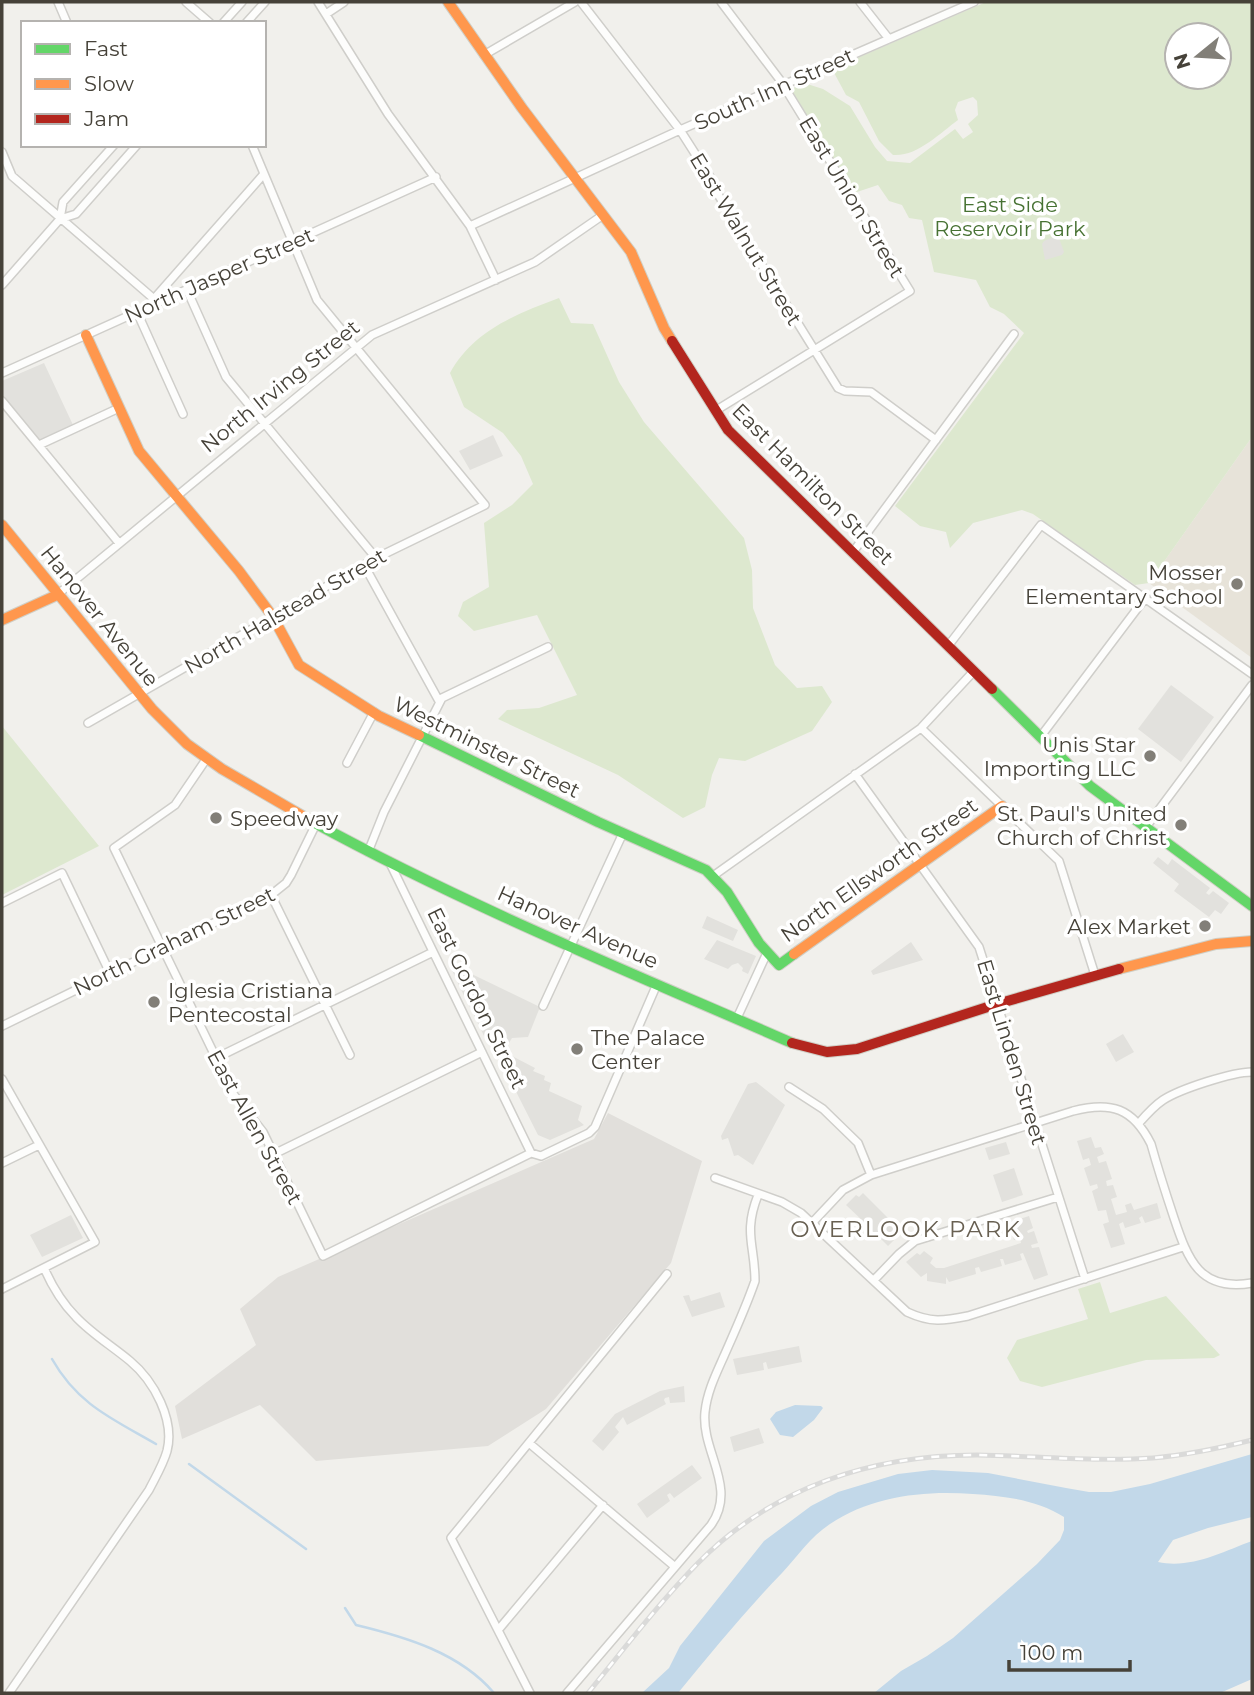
<svg xmlns="http://www.w3.org/2000/svg" width="1254" height="1695" font-family="Montserrat,sans-serif">
  <style>
    .industrial { fill: #e1dfdb }
    .education { fill: #e7e3d9 }
    .green { fill: #dde8cf; fill-rule: evenodd }
    .parking { fill: #e2e1dd }
    .water { fill: #c2d8e9 }
    .lines { fill: none; stroke-linecap: round; stroke-linejoin: round }
    .stream { stroke: #c2d8e9; stroke-width: 2.5 }
    .street-casing { stroke: #cfceca; stroke-width: 10 }
    .fast-casing { stroke: #d0cfc6; stroke-width: 12 }
    .slow-casing { stroke: #d0cfc6; stroke-width: 12 }
    .jam-casing { stroke: #d0cfc6; stroke-width: 12 }
    .street { stroke: #fdfdfc; stroke-width: 7 }
    .fast { stroke: #63d668; stroke-width: 10 }
    .slow { stroke: #ff974d; stroke-width: 10 }
    .jam { stroke: #b3261e; stroke-width: 10 }
    .rail-casing { stroke: #dadad9; stroke-width: 5 }
    .rail { stroke: #fff; stroke-width: 2.5; stroke-dasharray: 8; stroke-linecap: butt }
    .poi-dot { fill: #827f78; stroke: #fff; stroke-width: 2.5 }
    .labels { text-anchor: middle; dominant-baseline: central; stroke-width: 7; stroke-linejoin: round; paint-order: stroke }
    .street-label { font-size: 21px; fill: #464239; stroke: #fff }
    .park-label { font-size: 21px; fill: #477233; stroke: #fff }
    .poi-label { font-size: 21px; fill: #464239; stroke: #fff; text-anchor: end }
    .neighbourhood-label { font-size: 23px; letter-spacing: 2px; fill: #686052; stroke: #fff }
  </style>
  <rect width="100%" height="100%" fill="#f1f0ec"/>
  <path class="industrial" d="M608,1113L702,1161L671,1263L546,1409L488,1446L316,1461L260,1405L182,1439L175,1406L256,1345L240,1309L278,1277L594,1139Z"/>
  <path class="education" d="M1252,437V658L1149,583Z"/>
  <path class="green" d="M986,2H1252V437L1149,583L1135,585L1033,514L1022,510L973,523L950,548L946,532L920,526L895,506L1024,333L1004,314L990,307L976,280L934,272L922,220L909,218L902,205L889,201L878,185L854,193L791,89L804,83L823,89L850,106L875,147L887,161L910,163L955,129L963,139L973,132L968,124L978,115L977,101L973,97L958,102L955,110L958,120C940,133 917,157 893,155L879,141L859,102L846,95L832,69ZM1177,35H1219V77H1177Z
    M559,298L571,323L593,324L619,382L644,422L744,538L752,570L753,608L775,665L797,688L822,686L832,702L812,731L745,761L719,758L712,775L705,807L683,818L618,775L498,719L507,710L539,708L577,695L537,615L474,631L458,616L463,602L489,587L484,523L512,505L533,484L521,456L503,433L464,407L450,373C473,331 516,314 559,298Z
    M2,726L99,846L2,895Z
    M1100,1282L1110,1313L1166,1296L1220,1355L1214,1358L1146,1360L1042,1387L1020,1381L1007,1358L1017,1340L1088,1319L1078,1289Z"/>
  <path class="parking" d="M1055,236L1059,238L1064,252L1062,255L1045,260L1042,244L1044,241Z
    M44,363L73,425L38,441L2,397V381Z
    M493,435L503,456L470,470L459,451Z
    M1171,685L1214,717L1181,762L1138,729Z
    M1158,857L1168,865L1172,859L1210,888L1206,893L1209,895L1213,891L1229,903L1221,914L1215,910L1209,917L1174,891L1179,884L1153,863Z
    M707,916L738,930L733,941L702,928Z
    M717,940L756,956L748,974L742,971L743,968L738,963L732,965L728,969L704,959Z
    M911,942L923,960L873,975L871,971Z
    M453,965L540,1007L528,1037L512,1038L507,1046L512,1056L535,1068L533,1071L545,1076L544,1080L551,1083L549,1091L582,1106L578,1120L584,1125L550,1140L538,1135L502,1064L505,1061L502,1053L500,1050L494,1051L488,1039L486,1040L468,1003L472,1001L466,1000L450,966Z
    M1123,1034L1134,1052L1116,1062L1106,1044Z
    M756,1082L785,1105L753,1165L738,1155L734,1156L728,1138L722,1140L721,1136L748,1084Z
    M1091,1137L1095,1148L1101,1147L1104,1154L1097,1157L1099,1163L1106,1161L1112,1179L1106,1181L1107,1186L1113,1185L1117,1197L1111,1199L1116,1215L1127,1212L1125,1205L1131,1203L1134,1210L1157,1203L1161,1218L1145,1223L1142,1216L1139,1218L1141,1223L1125,1228L1123,1222L1119,1224L1125,1244L1111,1248L1103,1224L1109,1222L1106,1210L1098,1211L1092,1191L1098,1188L1097,1184L1090,1186L1084,1168L1091,1165L1089,1158L1083,1160L1077,1141Z
    M1006,1142L1010,1154L989,1160L985,1148Z
    M1014,1168L1023,1195L1002,1202L993,1175Z
    M863,1193L900,1230L896,1234L898,1236L888,1246L880,1238L884,1234L882,1231L877,1236L866,1225L870,1219L868,1218L864,1222L846,1205L856,1195L859,1197Z
    M71,1215L83,1238L42,1257L30,1235Z
    M1029,1216L1033,1228L1027,1231L1028,1233L1034,1231L1038,1243L1031,1245L1032,1248L1039,1247L1048,1275L1034,1280L1023,1253L1020,1254L1022,1260L1005,1265L1003,1259H1000L1002,1266L981,1272L979,1267L975,1268L976,1274L949,1282L946,1277V1284L927,1281V1273L921,1277L906,1262L917,1253L920,1255L924,1251L933,1258L930,1263L936,1268H944L1021,1243L1020,1239L1014,1240L1008,1223Z
    M720,1292L725,1307L692,1317L683,1296L689,1295L691,1301Z
    M799,1346L802,1362L768,1369L766,1362L763,1363L764,1370L737,1375L733,1359Z
    M684,1386L685,1402L670,1403L669,1397L665,1398L664,1400L666,1404L627,1425L623,1417L615,1427L619,1432L603,1451L592,1441L615,1414L660,1391Z
    M759,1428L764,1443L734,1452L730,1437Z
    M692,1465L702,1478L674,1498L670,1493L667,1495L670,1501L647,1518L637,1504Z"/>
  <path class="water" d="M795,1405L821,1406L823,1408L814,1420L793,1437L780,1435L770,1419L776,1412Z
    M1252,1454V1517L1208,1528L1173,1540L1158,1562C1191,1569 1222,1552 1252,1541V1679L1220,1693H874L901,1671L927,1656L953,1638L1037,1564L1060,1540L1064,1530V1517C1037,1500 1005,1496 973,1494C925,1490 871,1496 830,1524C810,1537 798,1556 782,1573C745,1611 712,1652 678,1693H642L669,1668L680,1646L764,1541L811,1506L838,1492L898,1474L932,1470L988,1473L1066,1488L1089,1492H1111L1150,1484Z"/>
  <g class="lines">
    <path class="stream" d="M52,1359C78,1405 113,1419 156,1444
      M189,1464L306,1549
      M345,1608L356,1625C406,1637 460,1653 494,1693"/>
    <defs>
      <path id="street" d="M58,2L67,23
        M186,2L210,23
        M318,2L388,114L470,226L496,280
        M581,2L680,130L710,177L714,188L838,388L845,391L871,392L936,440
        M860,2L889,39
        M326,14L344,2
        M223,23L242,2
        M246,23L265,2
        M484,55L575,2
        M2,152L12,176L154,299
        M60,219L63,202L114,145
        M470,226L680,130L974,2
        M2,285L60,219L76,214L137,145
        M187,290L226,377L376,558
        M152,301L263,175
        M137,312L183,414
        M2,373L436,177
        M2,401L119,543
        M715,411L910,291L780,80L721,2
        M39,445L119,408
        M853,552L1014,334
        M364,565L439,701
        M57,595L372,335L535,262L603,215
        M948,646L1041,525L1252,674
        M88,723L376,558L485,505L317,300L252,145
        M921,728L1059,861L1095,975
        M1041,736L1146,597
        M207,758L175,805L114,848L234,1095L263,1132L323,1256L531,1153L541,1156L589,1133L595,1127L657,984
        M347,763L374,712
        M855,774L979,947L1085,1279
        M1146,827L1252,685
        M368,852L384,812L442,698L548,647
        M389,861L531,1153
        M713,876L921,728L974,671
        M271,895L350,1055
        M2,903L62,873L110,973
        M543,1006L623,833
        M737,1018L766,955
        M2,1026L271,895L286,883L291,875L316,824
        M216,1058L433,952
        M2,1079L95,1242L2,1289
        M789,1087L823,1109L858,1143L871,1175
        M1139,1123C1146,1115 1154,1106 1163,1100C1180,1089 1232,1072 1252,1072
        M274,1154L482,1052
        M2,1163L39,1145
        M715,1178L782,1202L801,1213L907,1312C931,1323 943,1321 968,1316L1183,1247
        M812,1223L843,1190L871,1175L1073,1111C1111,1101 1133,1108 1151,1144C1158,1169 1166,1194 1174,1218C1188,1260 1200,1292 1252,1283
        M874,1280L899,1254L915,1241L1058,1197
        M529,1443L674,1566
        M499,1629L603,1505
        M9,1693L149,1490C155,1478 163,1465 167,1451C175,1420 154,1381 130,1361C112,1346 92,1334 76,1317C62,1303 52,1286 44,1268
        M530,1693L451,1538L667,1274
        M567,1693L711,1525C738,1487 701,1452 705,1412C707,1392 716,1374 724,1356C735,1331 746,1307 755,1281C755,1245 743,1233 758,1195"/>
      <path id="fast" d="M992,689L1090,786L1252,906
        M419,735L598,822L706,870L727,892L759,943L779,965L794,954
        M313,822C467,906 632,973 792,1043"/>
      <path id="slow" d="M448,2L522,108L631,252L664,328L672,341
        M86,335L139,451L239,571L273,617L299,665L379,716L419,735
        M2,525L152,709L187,744L222,769L313,822
        M2,620L57,595
        M794,954L1002,806
        M1119,969L1216,944L1252,941"/>
      <path id="jam" d="M672,341L728,430L992,689
        M792,1043L827,1052L857,1049L997,1004L1119,969"/>
    </defs>
    <use href="#street" class="street-casing"/>
    <use href="#fast" class="fast-casing"/>
    <use href="#slow" class="slow-casing"/>
    <use href="#jam" class="jam-casing"/>
    <use href="#street" class="street"/>
    <use href="#fast" class="fast"/>
    <use href="#slow" class="slow"/>
    <use href="#jam" class="jam"/>
    <defs>
      <path id="rail" d="M588,1693C624,1649 658,1604 698,1563C773,1487 872,1455 977,1455C1036,1456 1094,1462 1153,1458C1187,1455 1220,1448 1252,1440"/>
    </defs>
    <use href="#rail" class="rail-casing"/>
    <use href="#rail" class="rail"/>
  </g>
  <g class="poi-dot">
    <circle cx="1237" cy="584" r="7"/>
    <circle cx="1150" cy="756" r="7"/>
    <circle cx="216" cy="818" r="7"/>
    <circle cx="1181" cy="825" r="7"/>
    <circle cx="1205" cy="926" r="7"/>
    <circle cx="154" cy="1002" r="7"/>
    <circle cx="577" cy="1049" r="7"/>
  </g>
  <g class="labels">
    <g class="street-label">
      <text transform="translate(774 89) rotate(-24)">South Inn Street</text>
      <text transform="translate(852 197) rotate(59)">East Union Street</text>
      <text transform="translate(746 239) rotate(59)">East Walnut Street</text>
      <text transform="translate(219 275) rotate(-24)">North Jasper Street</text>
      <text transform="translate(280 386) rotate(-39)">North Irving Street</text>
      <text transform="translate(813 484) rotate(45)">East Hamilton Street</text>
      <text transform="translate(285 611) rotate(-30)">North Halstead Street</text>
      <text transform="translate(100 616) rotate(51)">Hanover Avenue</text>
      <text transform="translate(487 747) rotate(26)">Westminster Street</text>
      <text transform="translate(879 870) rotate(-35)">North Ellsworth Street</text>
      <text transform="translate(578 927) rotate(24)">Hanover Avenue</text>
      <text transform="translate(174 941) rotate(-26)">North Graham Street</text>
      <text transform="translate(477 998) rotate(64)">East Gordon Street</text>
      <text transform="translate(1012 1052) rotate(73)">East Linden Street</text>
      <text transform="translate(255 1127) rotate(61)">East Allen Street</text>
    </g>
    <g class="park-label">
      <text x="1010" y="204">East Side<tspan x="1010" dy="24">Reservoir Park</tspan></text>
    </g>
    <g class="poi-label">
      <text x="1223" y="572">Mosser<tspan x="1223" dy="24">Elementary School</tspan></text>
      <text x="1136" y="744">Unis Star<tspan x="1136" dy="24">Importing LLC</tspan></text>
      <text x="1167" y="813">St. Paul's United<tspan x="1167" dy="24">Church of Christ</tspan></text>
      <text x="230" y="818" text-anchor="start">Speedway</text>
      <text x="1191" y="926">Alex Market</text>
      <text x="168" y="990" text-anchor="start">Iglesia Cristiana<tspan x="168" dy="24">Pentecostal</tspan></text>
      <text x="591" y="1037" text-anchor="start">The Palace<tspan x="591" dy="24">Center</tspan></text>
    </g>
    <g class="neighbourhood-label">
      <text x="906" y="1229">OVERLOOK PARK</text>
    </g>
  </g>
  <rect width="1254" height="1695" fill="none" stroke="#464239" stroke-width="7"/>
  <rect x="21" y="21" width="245" height="126" fill="#ffffff" stroke="#b5b3b0" stroke-width="2"/>
  <rect x="35" y="44" width="35" height="10" fill="#63d668" stroke="#b5b3b0" stroke-width="2"/>
  <text x="84" y="56" font-size="21" fill="#464239">Fast</text>
  <rect x="35" y="79" width="35" height="10" fill="#ff974d" stroke="#b5b3b0" stroke-width="2"/>
  <text x="84" y="91" font-size="21" fill="#464239">Slow</text>
  <rect x="35" y="114" width="35" height="10" fill="#b3261e" stroke="#b5b3b0" stroke-width="2"/>
  <text x="84" y="126" font-size="21" fill="#464239">Jam</text>
  <g transform="translate(1198 56) rotate(252)"><circle r="33" fill="#ffffff" stroke="#b5b3b0" stroke-width="2"/>
  <path d="M0-5L12 26L0 18L-12 26Z" fill="#827f78"/>
  <text y="-10" font-size="19" font-weight="bold" text-anchor="middle" fill="#464239">N</text>
  </g>
  <path d="M1009 1660v10h121v-10" fill="none" stroke="#464239" stroke-width="3.5"/>
  <text x="1020" y="1660" font-size="21" fill="#464239" stroke="#ffffff" stroke-width="5" paint-order="stroke">100 m</text>
</svg>
